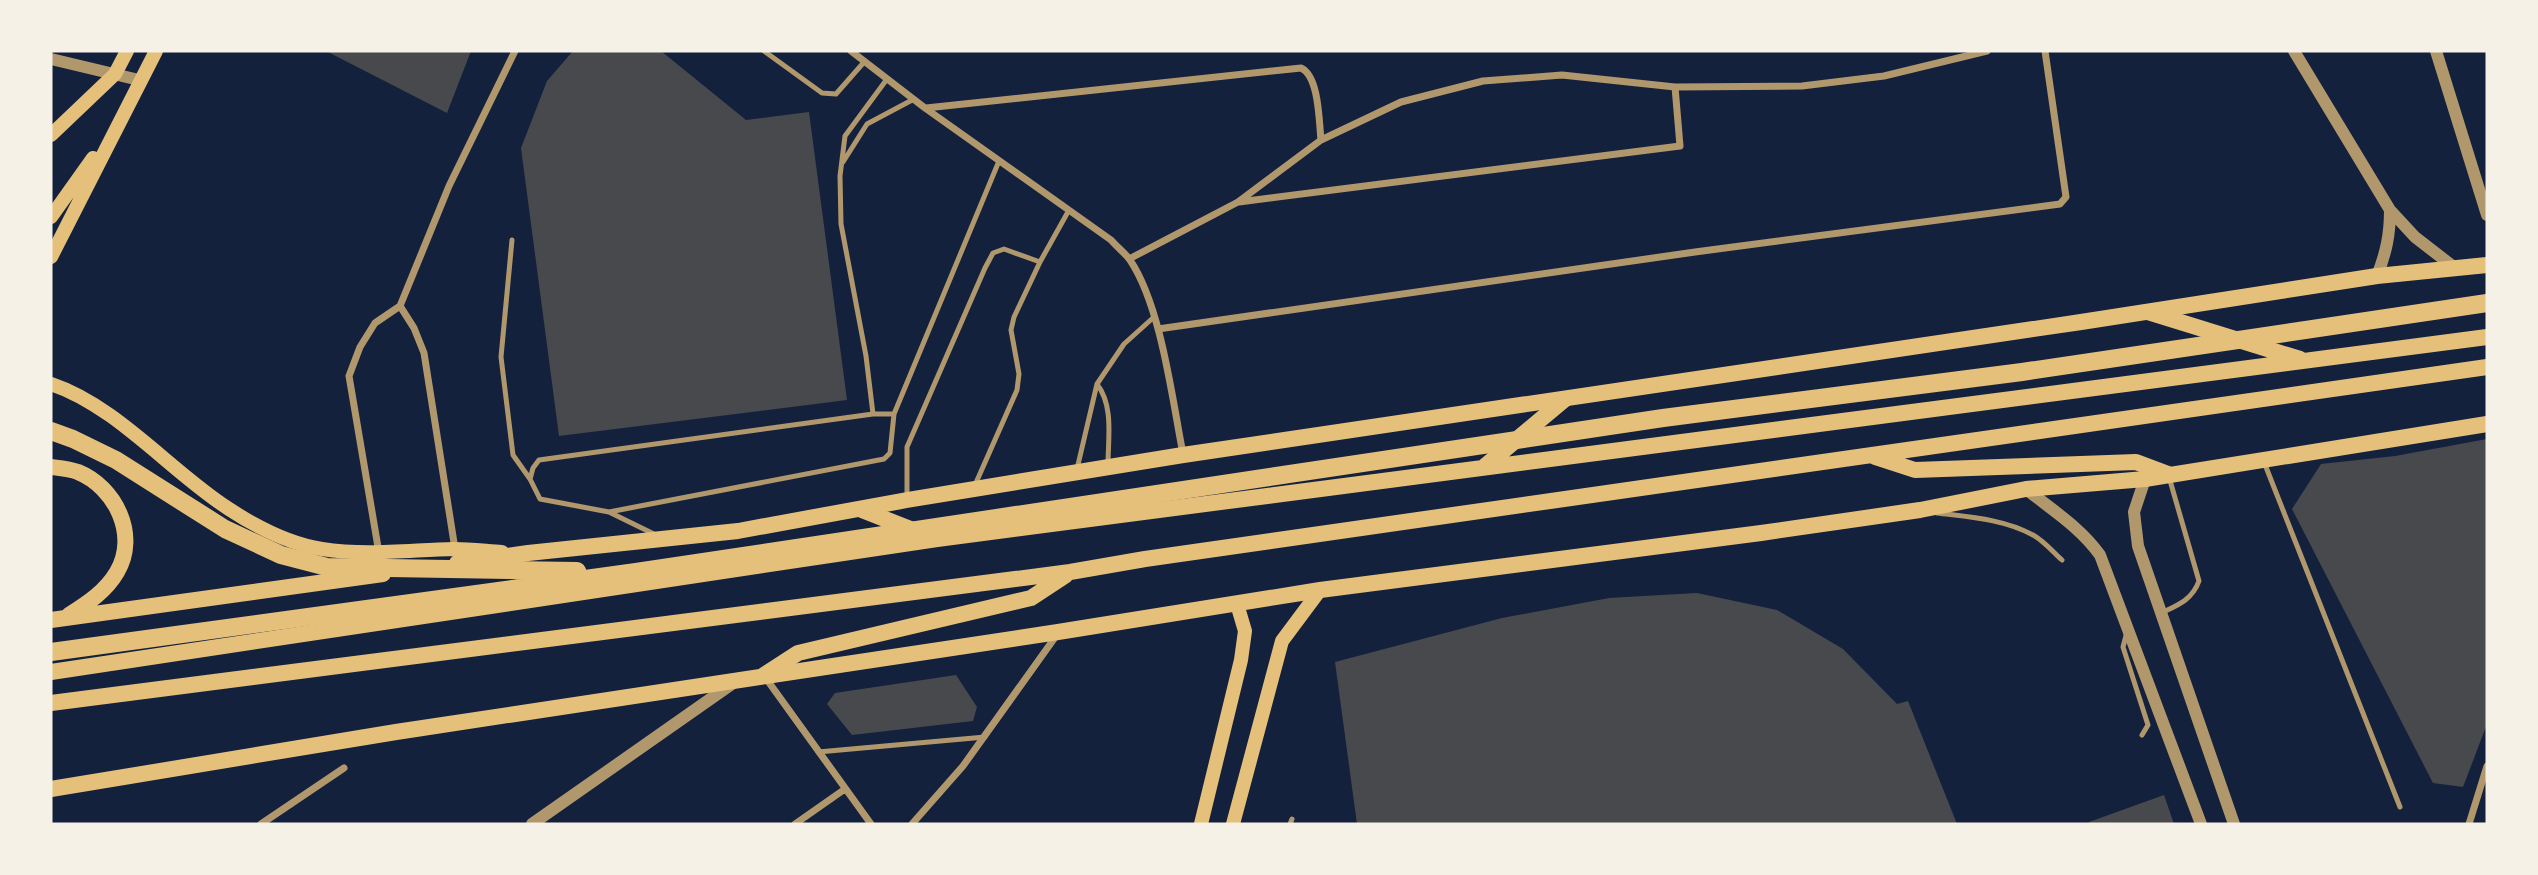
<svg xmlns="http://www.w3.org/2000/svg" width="2538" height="875" font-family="Karla,sans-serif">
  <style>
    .building { fill: #48494c }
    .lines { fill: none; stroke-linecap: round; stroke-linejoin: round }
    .service { stroke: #b1986c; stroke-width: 5 }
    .minor { stroke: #b1986c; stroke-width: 7 }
    .tertiary { stroke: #b1986c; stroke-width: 12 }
    .secondary { stroke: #e5c07b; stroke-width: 14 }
    .primary { stroke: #e5c07b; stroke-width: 16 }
    .trunk { stroke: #e5c07b; stroke-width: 16 }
    .motorway { stroke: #e5c07b; stroke-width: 18 }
  </style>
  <rect width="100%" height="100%" fill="#14213d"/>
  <path class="building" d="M326,51H471L447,113Z
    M573,51H661L746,120L809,112L847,400L559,436L521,148L547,81Z
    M2487,439V724L2463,787L2433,783L2292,509L2321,464L2395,456Z
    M1697,593L1777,610L1843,649L1897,704L1908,701L1957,824H1357L1335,662L1502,618L1609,598Z
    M956,675L977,707L973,721L852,735L827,704L835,693Z
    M2164,795L2174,824H2089V822Z"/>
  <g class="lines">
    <path class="service" d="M764,51L822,93L836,94L865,61
      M843,162L867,124L914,99
      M512,240L501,357L513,455L530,479
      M1097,384C1114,406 1108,439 1108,464
      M873,414H894L999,161
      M2264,462L2400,807
      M1077,469L1097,384L1124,344L1154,317
      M975,485L1017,390L1019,374L1011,330L1014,317L1040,262L1069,210
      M907,497V447L985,268L993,253L1004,249L1040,262
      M609,512L884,459L890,453L894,414
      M1937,513C1969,517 2004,519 2033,535C2044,541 2053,552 2062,560
      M656,535L609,512L540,499L530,479L533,468L539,460L873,414L866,356L841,224L840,176L845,136L887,79
      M2161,613C2178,605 2192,600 2199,581L2169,477
      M2127,632L2123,647L2148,725L2142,735
      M818,752L985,737
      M1290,824L1292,819"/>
    <path class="minor" d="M851,51L925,108L1111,240C1117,247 1125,253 1130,260C1161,306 1172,398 1183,454
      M926,108L1301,68C1319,76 1319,121 1321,140
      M1239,202L1680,146L1675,87
      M1129,259L1238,202L1321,140L1401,102L1483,81L1562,75L1675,87L1802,86L1884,76L1987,51
      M400,306L414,328L424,353L455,549
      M1158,329L1695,252L2060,204L2066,197L2045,51
      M379,553L349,376L360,347L375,323L400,306L449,186L515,51
      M765,677L871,824
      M261,824L344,768
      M795,824L845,789
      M912,824L963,766L1056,636
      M2469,824L2487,766"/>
    <path class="tertiary" d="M2294,51L2390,210L2415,237L2455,268
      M2436,51L2487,215
      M51,59L139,80
      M2377,276C2386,253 2390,235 2390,210
      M2145,479L2134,512L2138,546L2234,824
      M2026,489C2052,510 2080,527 2100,555L2201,824
      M532,824L736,681"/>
    <path class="secondary" d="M51,135L115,74L127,51
      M51,217L93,158
      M51,257L156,51
      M51,384C117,406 171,472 229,509C255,526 290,544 322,549C366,556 410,550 454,549C470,549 486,551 502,552
      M1201,824L1241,660L1245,631L1237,604
      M1233,824L1282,641L1320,590"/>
    <path class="primary" d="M51,467C59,468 70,469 78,472C115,487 139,535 117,572C106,591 88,603 69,615
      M457,563L528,553L738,531L907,500L1183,455L2081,322L2377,276L2487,265
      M51,620L383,574
      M51,789L396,732L1058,632L1320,590L1761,533L1920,510L2026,489L2145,479L2487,424"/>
    <path class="trunk" d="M2148,312L2300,359
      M1875,457L1915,470L2136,462L2168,474
      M1484,467L1565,399
      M862,510L918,532
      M51,672L937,539L2487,337
      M764,675L798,653L1031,598L1066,575
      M51,703L1070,572L1145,559L2487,367"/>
    <path class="motorway" d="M51,431L73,439L116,460L225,529L281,555L327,567L577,571
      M51,652L636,572L1663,418L2022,372L2487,303"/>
  </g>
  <rect width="2538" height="875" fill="none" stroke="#f6f1e7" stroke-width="105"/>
</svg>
